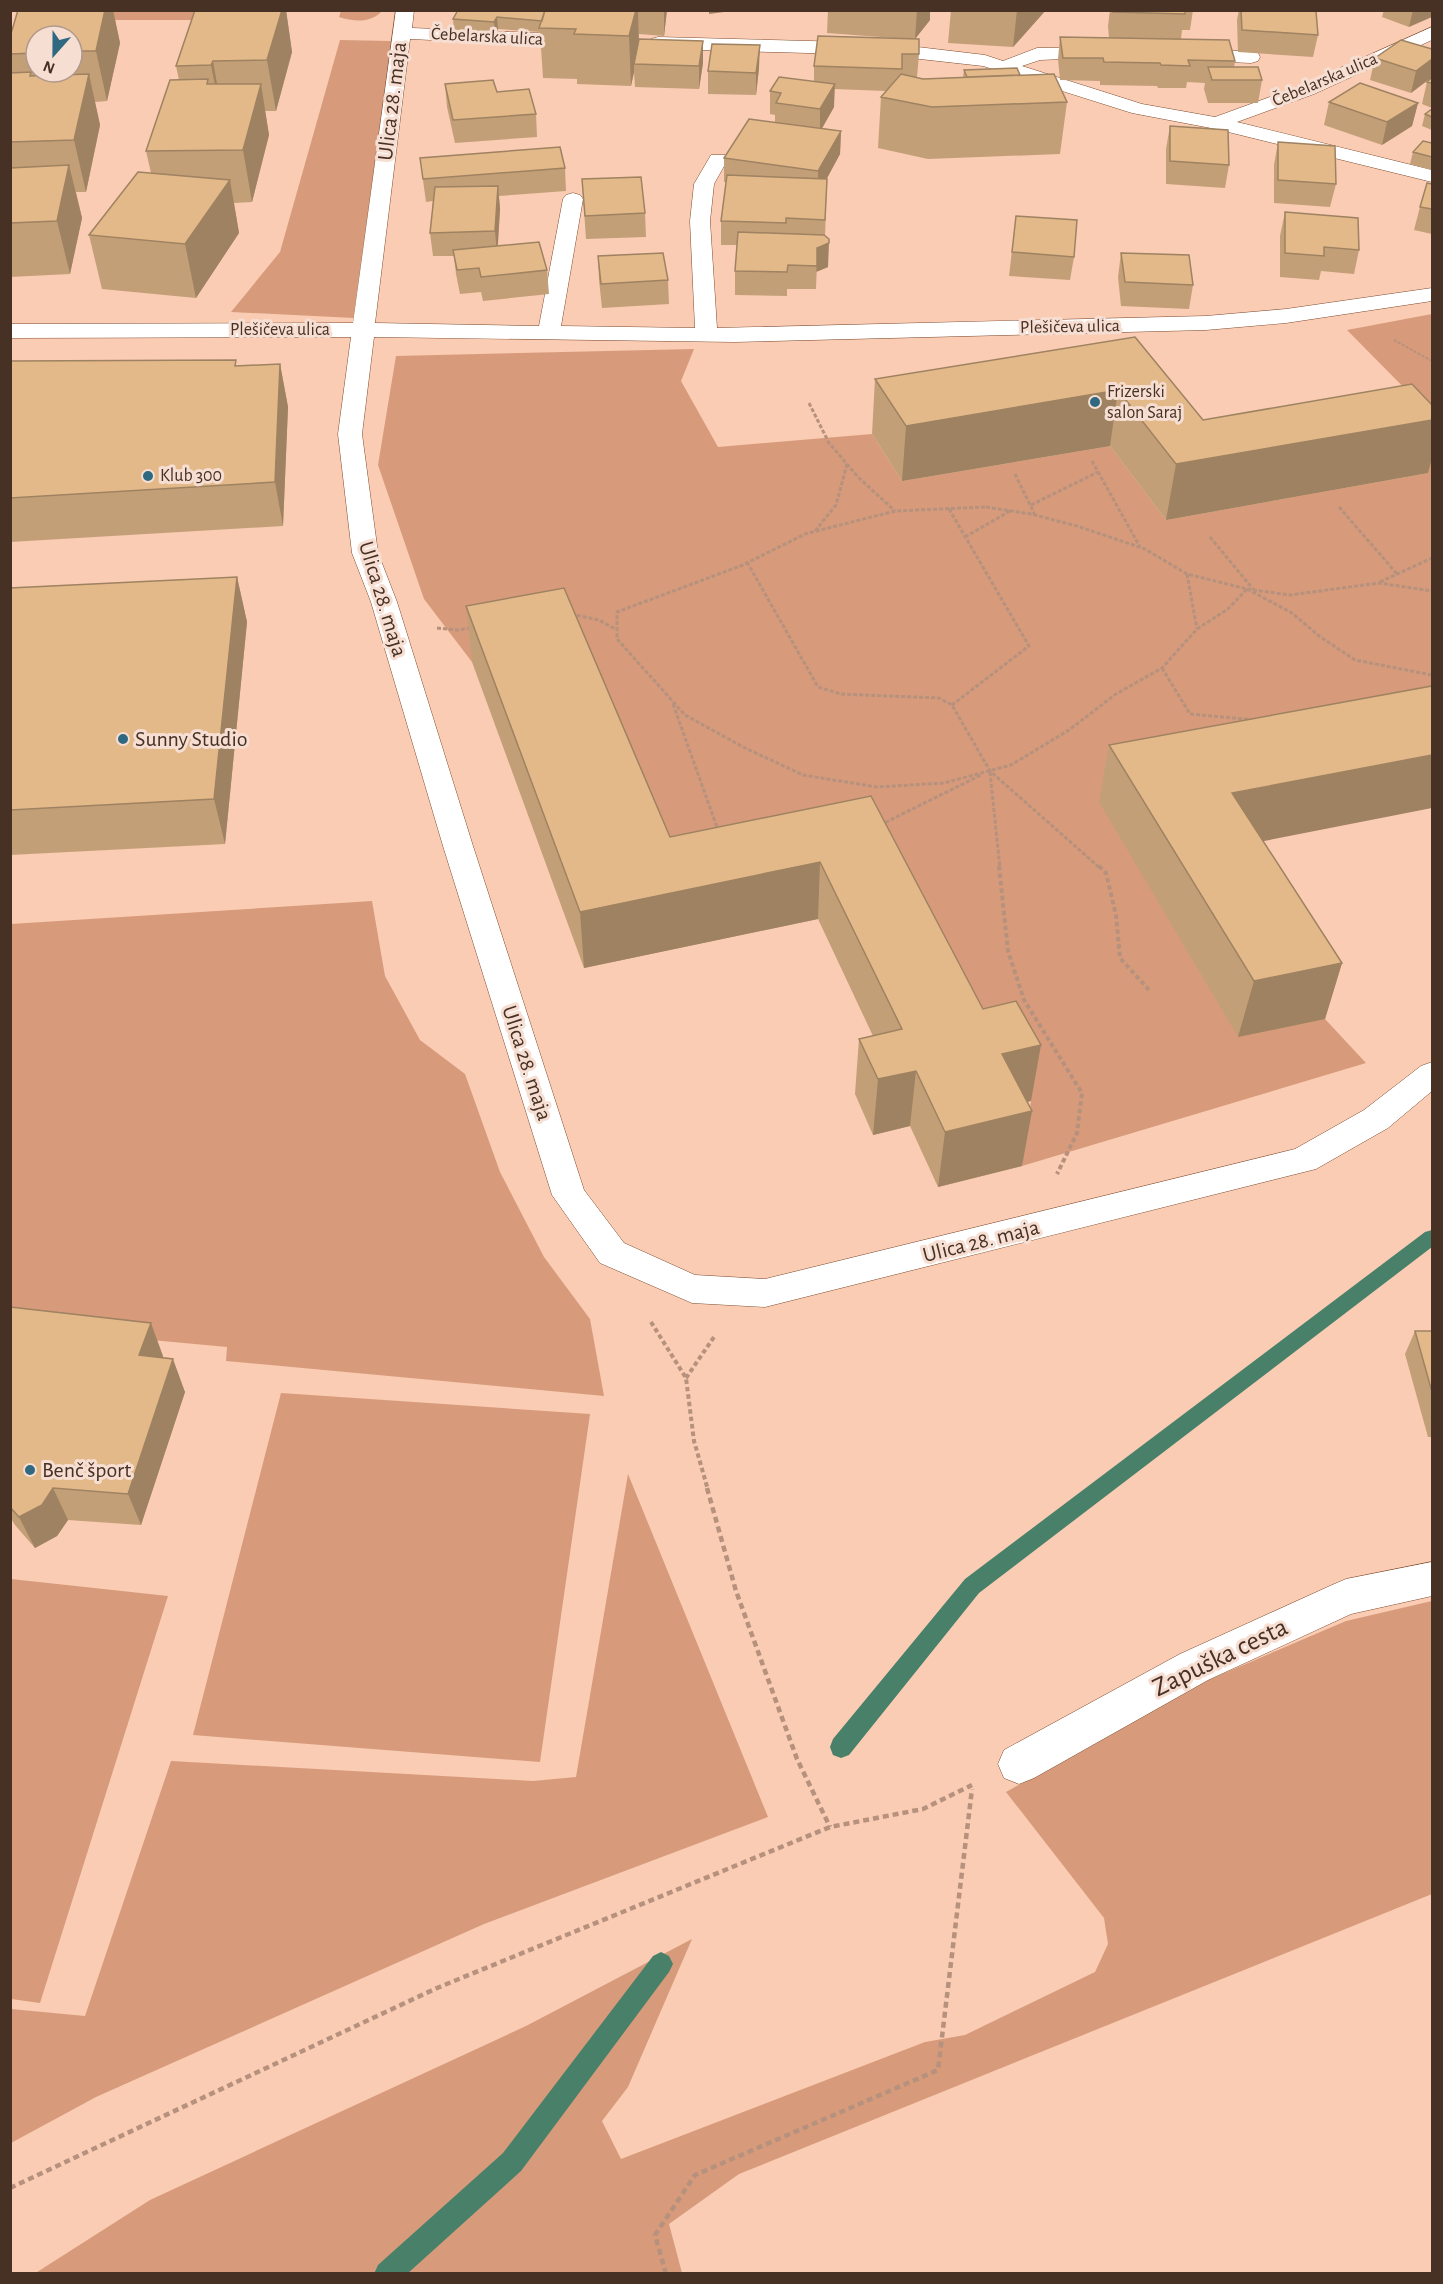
<svg xmlns="http://www.w3.org/2000/svg" width="1443" height="2284" font-family="'Alegreya Sans',sans-serif">
  <style>
    .green { fill: #d79b7b }
    .lines { fill: none; stroke-linecap: round; stroke-linejoin: round }
    .stream { fill: #488069; fill-rule: evenodd }
    .minor-casing { stroke: #7d4c30; stroke-width: 1 }
    .path-far3 { stroke: #b6917d; stroke-width: 2; stroke-dasharray: 3 1.5; stroke-linecap: butt }
    .path-far2 { stroke: #b6917d; stroke-width: 3; stroke-dasharray: 4 2; stroke-linecap: butt }
    .path-far1 { stroke: #b6917d; stroke-width: 4; stroke-dasharray: 4.5 3; stroke-linecap: butt }
    .path { stroke: #b6917d; stroke-width: 4.5; stroke-dasharray: 6 4; stroke-linecap: butt }
    .minor { fill: #fff; fill-rule: evenodd }
    .wall { fill: #c39f77; fill-rule: evenodd }
    .shaded-wall { fill: #9f8261 }
    .building { fill: #e3b98a; stroke: #9f8261; stroke-width: 1.5 }
    .poi-dot { fill: #2e6881; stroke: #f6ded2; stroke-width: 2 }
    .labels { text-anchor: middle; dominant-baseline: central; stroke-width: 6; stroke-linejoin: round; paint-order: stroke }
    .far-street-label { font-size: 18px; fill: #473024; stroke: #f6ded2 }
    .far-poi-label { font-size: 18px; fill: #473024; stroke: #f6ded2; text-anchor: start }
    .street-label { font-size: 22px; fill: #473024; stroke: #f6ded2 }
    .poi-label { font-size: 22px; fill: #473024; stroke: #f6ded2; text-anchor: start }
    .near-street-label { font-size: 27px; fill: #473024; stroke: #f6ded2 }
  </style>
  <rect width="100%" height="100%" fill="#faccb3"/>
  <path class="green" d="M28,11H204L202,20H92Z
    M341,11V10L382,11C371,23 355,22 339,17Z
    M340,40L391,41L354,318L231,312L280,252Z
    M1432,314V740L1100,802L1325,1019L1366,1063L1022,1166L1031,1101L867,853L671,893L568,645L472,662L424,599L378,465L396,356L694,349L681,381L718,447L872,434L902,481L1110,446L1166,520L1428,473L1427,411L1347,330Z
    M372,901L385,976L420,1040L465,1074L500,1172L544,1257L590,1319L604,1396L226,1361L227,1347L11,1327V924Z
    M281,1393L590,1414L540,1762L193,1735Z
    M628,1474L768,1817L484,1924L96,2097L11,2143V2009L85,2016L171,1761L533,1781L576,1777Z
    M11,1579L168,1596L40,2003L11,1999Z
    M1432,1601V1894L739,2174L669,2224L682,2273L34,2274L150,2200L526,2026L692,1939L628,2087L602,2121L621,2159L925,2042L965,2035L1095,1972L1108,1944L1104,1918L1006,1792L1206,1681L1346,1621Z"/>
  <g class="lines">
    <path class="stream" d="M1432,1230V1247L979,1593L849,1755L841,1758L833,1755L830,1747L833,1739L965,1579L1425,1232Z
      M661,1952L669,1956L673,1964L669,1972L521,2171L407,2274H374L378,2265L503,2153L653,1956Z"/>
    <defs>
      <path id="minor" d="M396,10H414L412,28L586,35L593,37L595,41L593,45L586,47L410,39L375,323L539,326L563,199L566,195L573,193L580,195L583,199L561,326L695,328L690,221L694,184L711,155H725L728,159L714,184L710,221L717,328L1206,316L1286,309L1432,288V301L1286,323L1206,330L735,342L374,337L362,434L378,553L397,602L473,846L584,1190L624,1243L695,1275L765,1279L1295,1149L1364,1110L1421,1066L1432,1062V1091L1388,1128L1316,1169L765,1307L692,1303L600,1263L552,1195L443,846L371,602L352,553L338,434L351,337L10,338V324L353,323Z
        M1432,27V40L1314,94L1237,122L1432,170V182L1216,129L1132,113L983,66L884,55L658,49L651,47L649,43L651,39L658,37L884,43L985,55L1003,61L1037,48L1102,47L1109,49L1111,53L1109,57L1040,60L1022,66L1142,104L1215,117L1300,86Z
        M1189,50L1251,51L1258,53L1260,57L1258,61L1251,63L1182,60L1180,56L1182,52Z
        M1432,1562V1596L1351,1614L1208,1680L1034,1778L1019,1784L1004,1778L998,1764L1004,1750L1180,1654L1332,1585L1346,1579Z"/>
    </defs>
    <use href="#minor" class="minor-casing"/>
    <path class="path-far3" d="M1394,340L1432,361"/>
    <path class="path-far2" d="M809,403L829,443L858,477L895,511
      M1092,461L1140,547
      M1015,474L1035,515
      M1031,505L1098,472
      M986,507L1031,514L1077,526L1145,549L1187,574L1247,589L1228,609L1197,629L1162,668L1116,694L1069,730L1011,765L944,783L877,787L803,775L745,748L685,715L617,639V612L743,565L805,534L895,511Z
      M1339,507L1398,575
      M949,509L1029,646L952,705
      M815,531L836,505L847,464
      M965,537L1010,511
      M1210,537L1253,589
      M747,562L818,687L841,694L939,698L952,705L990,771L1100,868
      M1187,574L1197,629
      M1380,582L1432,558
      M1247,589L1290,595L1379,583L1432,591
      M1247,589L1292,613L1319,636L1355,660L1432,675
      M571,614L599,620L617,630
      M437,628L457,630L471,628
      M1162,668L1190,714L1255,720
      M673,704L718,830
      M990,772L1000,868
      M880,825L981,775"/>
    <path class="path-far1" d="M999,866L1008,951L1024,1000L1082,1093L1077,1133L1057,1174
      M1099,866L1106,873L1116,915L1120,958L1149,990
      M651,1322L686,1378L694,1441L708,1490
      M686,1378L714,1337"/>
    <path class="path" d="M707,1488L736,1591L797,1759L830,1827
      M10,2188L437,1988L830,1827L923,1809L972,1785
      M666,2274L655,2235L695,2175L938,2070L972,1789"/>
    <use href="#minor" class="minor"/>
  </g>
  <path class="wall" d="M18,10H113L120,43L107,101L95,102L100,125L86,192H76L82,218L70,274L10,277V37ZM36,36H72V72H36Z
    M195,10H286L292,52L276,111H265L269,135L252,202L234,203L239,233L196,298L102,289L89,235L151,173L146,151L179,80L176,66Z
    M458,10H667L664,36L639,34V39L703,41V63L699,89L635,87L634,72L631,86L577,84V79L543,78L540,32L498,29L495,33L454,30L453,19Z
    M828,10H930V20L915,39L919,54L917,77H913L923,79L963,77L964,70L1020,75L1067,102L1060,154L928,159L878,148L881,97L886,91L834,89V107L822,128L841,131L840,154L827,178L825,236L828,267L816,272V289H787V296L735,295V271L737,245H721V221L726,182H724V158L775,122V115L770,114V91L814,81V66L907,39L827,33Z
    M951,10H1046L1013,47L948,43Z
    M1110,10H1193L1190,30H1182L1181,39L1235,61L1234,67L1262,80L1258,103H1208L1204,89L1205,83L1187,82L1186,88H1158L1157,86L1100,85V81L1060,80L1058,59L1060,37L1109,38L1108,26Z
    M1239,10H1305L1318,35L1313,57L1238,52L1237,20Z
    M1384,10H1432L1409,27L1382,17Z
    M1401,40L1432,77L1411,93L1370,80L1375,58Z
    M759,68L756,95L708,94V71Z
    M1432,77V108L1422,104L1427,82Z
    M445,84L497,92L536,114L537,137L455,143L447,107Z
    M1329,102L1418,103L1412,126L1382,145L1324,125Z
    M1432,109V130L1422,126L1425,114Z
    M1170,126L1229,165L1225,188L1166,184V149Z
    M1278,142L1336,184L1330,207L1274,203V165Z
    M1432,143V170L1410,164L1413,152Z
    M420,158L565,168L566,191L499,196L500,209L498,246L547,270L549,294L483,301L481,292L460,294L456,274L454,256H433L430,233L433,201L426,202Z
    M582,179L645,213L646,237L586,239Z
    M1432,184V234L1414,230L1420,207Z
    M1285,212L1359,250L1354,274L1321,271L1319,280L1280,277V236Z
    M1016,216L1074,257L1070,280L1009,276Z
    M1121,253L1193,285L1189,309L1121,306L1118,277Z
    M598,256L668,280L669,304L602,308L599,280Z
    M1135,337L1203,420L1432,405V458L1428,473L1166,520L1110,446L902,481L872,434L875,379Z
    M10,361L238,366L280,364L288,407L283,526L10,542Z
    M237,577L247,622L225,844L10,855V588Z
    M466,606L670,837L871,796L1031,1101L1027,1102L1032,1111L1022,1166L938,1187L910,1126L873,1135L855,1094L859,1039L873,1036L818,919L584,968L472,662Z
    M1109,745L1263,841L1342,963L1325,1019L1238,1037L1099,802Z
    M10,1307L163,1356L162,1358L185,1392L141,1525L68,1520L57,1536L35,1548L15,1525L10,1517Z
    M1415,1331H1432V1437H1428L1405,1354Z"/>
  <path class="shaded-wall" d="M105,10H113L120,43L107,101L96,51Z
    M282,10H286L292,52L276,111L267,60Z
    M636,10H638L639,52L634,64V72L631,86L629,36Z
    M664,10H667L664,36Z
    M709,10H739L709,14Z
    M917,10H930V20L915,39Z
    M1017,10H1046L1013,47Z
    M1413,10H1432V17L1409,27Z
    M497,17L498,29L495,33L494,22Z
    M703,41V63L699,89V66Z
    M760,45L759,68L756,95V73Z
    M1432,58V77L1411,93L1416,71Z
    M213,61L222,112L221,116L211,65Z
    M89,74L100,125L86,192L74,140Z
    M261,84L269,135L252,202L243,150Z
    M835,84L834,107L820,132V109Z
    M1418,103L1412,126L1382,145L1387,122Z
    M841,131L840,154L818,195V171Z
    M69,165L82,218L70,274L57,221Z
    M230,180L239,233L196,298L185,244Z
    M498,186L500,209L497,255L495,231Z
    M829,243L828,267L816,272V289L817,248Z
    M280,364L288,407L283,526L275,482Z
    M1118,390L1110,446L902,481L906,426Z
    M1432,420V458L1428,473L1166,520L1176,464Z
    M237,577L247,622L225,844L214,799Z
    M1432,755V808L1218,850L1232,793Z
    M820,862L818,919L584,968L580,912Z
    M1342,963L1325,1019L1238,1037L1254,981Z
    M1041,1045L1031,1101L993,1110L1002,1054Z
    M916,1071L910,1126L873,1135L878,1079Z
    M1032,1111L1022,1166L938,1187L945,1132Z
    M151,1323L163,1356L152,1388L139,1355Z
    M173,1359L185,1392L141,1525L128,1494Z
    M53,1488L68,1520L57,1536L35,1548L19,1517Z"/>
  <path class="building" d="M18,10H105L96,51H72V36H36V53L10,54V37Z
    M195,10H282L267,60L213,61L211,65L176,66Z
    M458,10H545L542,21L497,17L494,22L453,19Z
    M545,10H636L629,36L574,34L576,29L539,28Z
    M1113,10H1185V14L1113,12Z
    M1241,10L1316,11L1318,35L1242,30Z
    M818,36L919,39V54H902V69L814,66Z
    M1060,37L1229,40L1235,61L1188,60L1190,66L1161,65L1160,63L1104,62L1103,58H1063Z
    M639,39L703,41L699,66L634,64Z
    M1401,40L1432,49V59L1416,71L1375,58Z
    M712,44L760,45L756,73L708,71Z
    M1208,67H1258L1262,80H1212Z
    M1017,68L1020,75L967,77L964,70Z
    M31,72L30,76L89,74L74,140L10,142V73Z
    M901,74L923,79L1054,74L1067,102L932,107L881,97Z
    M779,77L835,84L820,109L776,103L781,93L770,91Z
    M1432,77V83L1427,82Z
    M208,79L207,84H261L243,150L146,151L170,80Z
    M493,80L497,92L529,89L536,114L453,120L445,84Z
    M1360,83L1418,103L1387,122L1329,102Z
    M1432,109V117L1425,114Z
    M749,119L841,131L818,171L724,158Z
    M1170,126L1228,130L1229,165L1170,161Z
    M1423,141L1432,143V157L1413,152Z
    M1278,142L1335,146L1336,184L1278,180Z
    M560,147L565,168L423,179L420,158Z
    M69,165L57,221L10,223V168Z
    M138,172L230,180L185,244L89,235Z
    M727,175L827,179L825,220L786,218V223L721,221Z
    M641,177L645,213L585,216L582,179Z
    M1427,183L1432,184V209L1420,207Z
    M498,186L495,231L430,233L435,187Z
    M1285,212L1358,218L1359,250L1324,247V256L1285,253Z
    M1016,216L1077,220L1074,257L1012,252Z
    M738,232L824,235L829,239V243L817,248V266L788,265L787,272L735,271Z
    M539,242L547,270L481,277L479,268L457,270L453,250Z
    M663,253L668,280L601,284L598,256Z
    M1121,253L1189,255L1193,285L1125,282Z
    M1135,337L1203,420L1412,384L1432,405V420L1176,464L1118,390L906,426L875,379Z
    M236,360L235,366L280,364L275,482L10,498V361Z
    M237,577L214,799L10,810V588Z
    M564,588L670,837L871,796L983,1009L1016,1001L1041,1045L1002,1054L1032,1111L945,1132L916,1071L878,1079L859,1039L902,1029L820,862L580,912L466,606Z
    M1432,686V755L1232,793L1342,963L1254,981L1109,745Z
    M10,1307L151,1323L139,1355L173,1359L128,1494L53,1488L42,1505L19,1517L10,1507Z
    M1415,1331H1432V1392Z"/>
  <g class="poi-dot">
    <circle cx="1095" cy="402" r="6"/>
    <circle cx="148" cy="476" r="6"/>
    <circle cx="123" cy="739" r="6"/>
    <circle cx="30" cy="1470" r="6"/>
  </g>
  <g class="labels">
    <g class="far-street-label">
      <text transform="translate(487 37) rotate(3)">Čebelarska ulica</text>
      <text transform="translate(1325 80) rotate(-23)">Čebelarska ulica</text>
      <text transform="translate(1070 327) rotate(-1)">Plešičeva ulica</text>
      <text x="280" y="330">Plešičeva ulica</text>
    </g>
    <g class="far-poi-label">
      <text x="1107" y="392">Frizerski<tspan x="1107" dy="21">salon Saraj</tspan></text>
      <text x="160" y="476">Klub 300</text>
    </g>
    <g class="street-label">
      <text transform="translate(392 101) rotate(-83)">Ulica 28. maja</text>
      <text transform="translate(383 599) rotate(73)">Ulica 28. maja</text>
      <text transform="translate(527 1063) rotate(72)">Ulica 28. maja</text>
      <text transform="translate(981 1241) rotate(-14)">Ulica 28. maja</text>
    </g>
    <g class="poi-label">
      <text x="135" y="739">Sunny Studio</text>
      <text x="42" y="1470">Benč šport</text>
    </g>
    <g class="near-street-label">
      <text transform="translate(1220 1657) rotate(-26)">Zapuška cesta</text>
    </g>
  </g>
  <rect width="1443" height="2284" fill="none" stroke="#473024" stroke-width="24"/>
  <g transform="translate(54 54) rotate(201)"><circle r="28" fill="#f6ded2" stroke="#b0988c" stroke-width="1.5"/>
  <path d="M0-4.5L10 22L0 15L-10 22Z" fill="#2e6881"/>
  <text y="-9" font-size="16" font-weight="bold" text-anchor="middle" fill="#473024">N</text>
  </g>
</svg>
